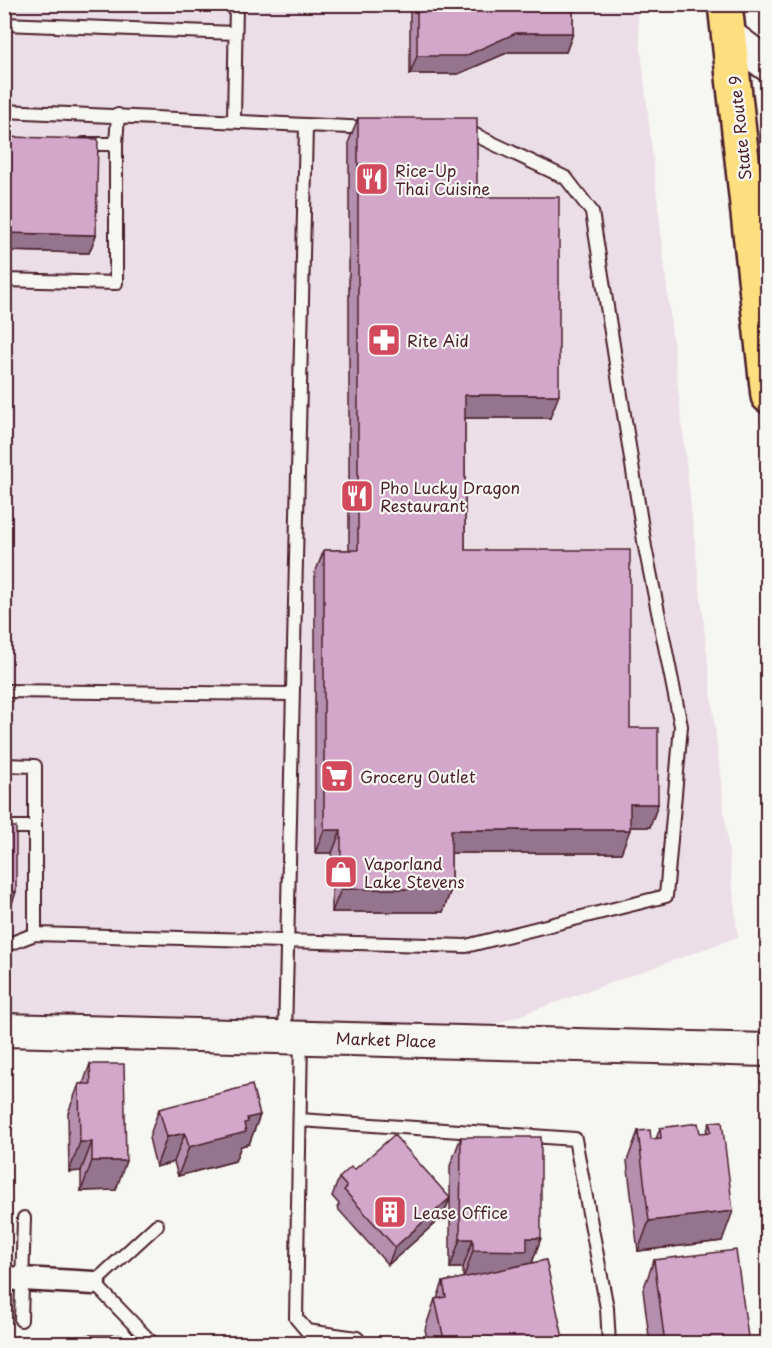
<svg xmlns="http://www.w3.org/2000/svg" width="772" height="1348" font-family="'Playpen Sans',sans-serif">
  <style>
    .built { fill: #ecdee6 }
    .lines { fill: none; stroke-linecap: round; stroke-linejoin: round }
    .lane-casing { stroke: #4a1f2b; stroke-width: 16 }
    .street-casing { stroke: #4a1f2b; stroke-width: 27 }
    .secondary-casing { stroke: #4a1f2b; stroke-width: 36 }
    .primary-casing { stroke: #4a1f2b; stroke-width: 38 }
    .lane { stroke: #f6f6f2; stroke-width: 12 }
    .street { stroke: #f6f6f2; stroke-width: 22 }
    .secondary { stroke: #f6f6f2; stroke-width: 32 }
    .primary { stroke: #fedf80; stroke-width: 33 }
    .wall { fill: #b590ae; stroke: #4a1f2b; stroke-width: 1.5 }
    .shaded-wall { fill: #94758d; stroke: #4a1f2b; stroke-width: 1.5 }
    .building { fill: #d3a7ca; stroke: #4a1f2b; stroke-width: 1.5 }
    .labels { text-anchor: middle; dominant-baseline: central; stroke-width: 4.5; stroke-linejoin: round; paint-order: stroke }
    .street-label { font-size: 16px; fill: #4a1f2b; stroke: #f6f6f2 }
    .poi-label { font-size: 16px; fill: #4a1f2b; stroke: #f6f6f2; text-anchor: start }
  </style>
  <rect width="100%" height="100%" fill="#f6f6f2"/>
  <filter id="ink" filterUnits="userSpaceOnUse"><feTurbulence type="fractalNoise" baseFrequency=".0167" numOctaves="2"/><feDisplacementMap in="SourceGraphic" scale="12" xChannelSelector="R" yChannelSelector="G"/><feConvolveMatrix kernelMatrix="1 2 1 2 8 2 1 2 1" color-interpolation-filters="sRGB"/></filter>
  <g filter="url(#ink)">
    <path class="built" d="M5,5H636L738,937L449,1041L5,1030Z"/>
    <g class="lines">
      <defs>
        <path id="lane" d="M4,24L235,33
          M4,111L370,128
          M234,120L236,4
          M84,144H116
          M4,280L116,283V144L118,115
          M4,691L292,694
          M4,765L35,766V934L466,946L666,896L681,726L645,547L592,212L566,178L469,132L463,131
          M4,827H35
          M4,946L35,934
          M285,1036L306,126
          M301,1038L296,1318L307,1331L357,1338L362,1344
          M300,1120L575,1139L607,1308L609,1344
          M21,1320L24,1218
          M150,1341L94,1283L157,1225"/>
        <path id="street" d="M4,1278L94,1283"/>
        <path id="secondary" d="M729,36L768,65
          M750,234L768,212
          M4,1030L768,1050"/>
        <path id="primary" d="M725,4L768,396"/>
      </defs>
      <use href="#lane" class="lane-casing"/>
      <use href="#street" class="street-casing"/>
      <use href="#secondary" class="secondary-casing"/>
      <use href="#primary" class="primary-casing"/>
      <use href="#lane" class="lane"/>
      <use href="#street" class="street"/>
      <use href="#secondary" class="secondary"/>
      <use href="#primary" class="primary"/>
    </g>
    <path class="wall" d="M410,4H573V33L566,52H509L458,74H410Z
      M358,118L477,197L550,418H465V550L630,728L658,804L650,827H630L621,853H451V889L443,912H332V853H315V573L324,550H349V141Z
      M6,137L96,235L89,253L4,251V143Z
      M90,1064L116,1190L81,1191V1171L69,1172L68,1113L79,1084H83Z
      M159,1109L260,1115L249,1144L241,1146L235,1161L178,1176L174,1162L156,1167L149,1138Z
      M710,1122L722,1241L638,1251L627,1161L638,1131L651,1139H656L660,1128L700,1133H706Z
      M461,1137L541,1238L532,1263L563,1338L561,1344H428L425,1329L435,1299H437L443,1282L463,1278V1268H450V1166Z
      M354,1170L450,1198L443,1216L388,1265L337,1208L339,1204L332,1196L339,1178Z
      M654,1260L749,1344H650L643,1290Z"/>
    <path class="shaded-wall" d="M516,33H573L566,52H509L458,74H410L417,56Z
      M4,233L96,235L89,253L4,251Z
      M465,395H559L550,418H457Z
      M630,804H658L650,827H621Z
      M324,830H341L332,853H315Z
      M451,830H630L621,853H443Z
      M341,889H451L443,912H332Z
      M4,892H16L8,915H4Z
      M260,1115L249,1144L241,1146L235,1161L178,1176L189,1147L244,1123L247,1118Z
      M185,1133L174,1162L156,1167L167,1137Z
      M80,1142H92L81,1171L69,1172Z
      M92,1161H126L116,1190L81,1191Z
      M450,1198L443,1216L388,1265L395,1247Z
      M733,1211L722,1241L638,1251L649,1221Z
      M527,1238H541L530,1268L463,1280L473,1250Z
      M460,1239H473L463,1268H450Z
      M563,1338L561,1344H537Z"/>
    <path class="building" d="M417,4H573V33H516L465,56H417Z
      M358,118H477V197H559V395H465V550H630V728H658V804H630V830H451V889H341V830H324V550H358Z
      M6,137L98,139L96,235L4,233Z
      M4,827H16V892H4Z
      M90,1064H124L126,1161H92V1142H80L79,1084H91Z
      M252,1085L260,1115L247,1118L248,1122L244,1123L246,1132L189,1147L185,1133L167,1137L159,1109Z
      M722,1121L733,1211L649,1221L638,1131L650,1130L651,1139L661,1138L660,1128L698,1123L700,1133L711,1132L710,1122Z
      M394,1135L450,1198L395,1247L344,1190L347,1187L339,1178L351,1167L354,1170Z
      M461,1137H541V1238H527V1251L473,1250V1239H460Z
      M736,1250L749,1344H665L654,1260Z
      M546,1260L563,1338L537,1344H445L435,1299L446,1297L443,1282Z
      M87,1335H120V1344H87Z"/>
  </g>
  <defs>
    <symbol id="restaurant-square" viewBox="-11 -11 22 22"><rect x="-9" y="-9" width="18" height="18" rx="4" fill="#d1495b" stroke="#f6f6f2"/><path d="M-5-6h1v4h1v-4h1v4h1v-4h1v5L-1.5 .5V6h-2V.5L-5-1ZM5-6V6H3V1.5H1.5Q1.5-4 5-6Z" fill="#fff"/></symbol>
    <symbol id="pharmacy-square" viewBox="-11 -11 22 22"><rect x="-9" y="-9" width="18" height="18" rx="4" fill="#d1495b" stroke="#f6f6f2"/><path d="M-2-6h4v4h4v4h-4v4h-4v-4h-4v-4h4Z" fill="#fff"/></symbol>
    <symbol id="supermarket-square" viewBox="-11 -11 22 22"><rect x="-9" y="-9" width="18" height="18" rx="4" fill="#d1495b" stroke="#f6f6f2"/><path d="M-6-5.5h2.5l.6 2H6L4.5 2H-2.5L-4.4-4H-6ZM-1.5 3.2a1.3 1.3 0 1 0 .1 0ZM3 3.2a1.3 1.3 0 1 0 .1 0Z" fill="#fff"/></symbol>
    <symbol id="shop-square" viewBox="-11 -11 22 22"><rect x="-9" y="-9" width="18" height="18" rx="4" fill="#d1495b" stroke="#f6f6f2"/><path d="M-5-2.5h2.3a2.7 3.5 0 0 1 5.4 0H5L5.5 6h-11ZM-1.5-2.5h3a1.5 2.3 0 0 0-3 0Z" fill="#fff"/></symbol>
    <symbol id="building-square" viewBox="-11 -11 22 22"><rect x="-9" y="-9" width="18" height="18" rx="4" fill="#d1495b" stroke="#f6f6f2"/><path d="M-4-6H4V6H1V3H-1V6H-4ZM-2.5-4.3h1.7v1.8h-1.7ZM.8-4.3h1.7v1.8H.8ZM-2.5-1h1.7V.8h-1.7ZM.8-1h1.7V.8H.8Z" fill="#fff"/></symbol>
  </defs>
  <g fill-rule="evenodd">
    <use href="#restaurant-square" x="353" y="160" width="38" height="38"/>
    <use href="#pharmacy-square" x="365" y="321" width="38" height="38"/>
    <use href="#restaurant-square" x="338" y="477" width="38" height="38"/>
    <use href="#supermarket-square" x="318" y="757" width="38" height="38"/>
    <use href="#shop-square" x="322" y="853" width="38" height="38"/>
    <use href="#building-square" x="371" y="1193" width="38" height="38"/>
  </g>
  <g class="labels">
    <g class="street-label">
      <text transform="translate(739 128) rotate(-96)">State Route 9</text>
      <text transform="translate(386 1039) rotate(2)">Market Place</text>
    </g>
    <g class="poi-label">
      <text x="395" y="170">Rice-Up<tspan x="395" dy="18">Thai Cuisine</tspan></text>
      <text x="407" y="340">Rite Aid</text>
      <text x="380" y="487">Pho Lucky Dragon<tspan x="380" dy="18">Restaurant</tspan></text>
      <text x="360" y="776">Grocery Outlet</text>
      <text x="364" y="863">Vaporland<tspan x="364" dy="18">Lake Stevens</tspan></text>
      <text x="413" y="1212">Lease Office</text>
    </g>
  </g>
  <rect width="772" height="1348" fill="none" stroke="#f6f6f2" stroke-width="24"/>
  <rect x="12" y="12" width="748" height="1324" fill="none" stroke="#4a1f2b" stroke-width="2" filter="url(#ink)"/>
</svg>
